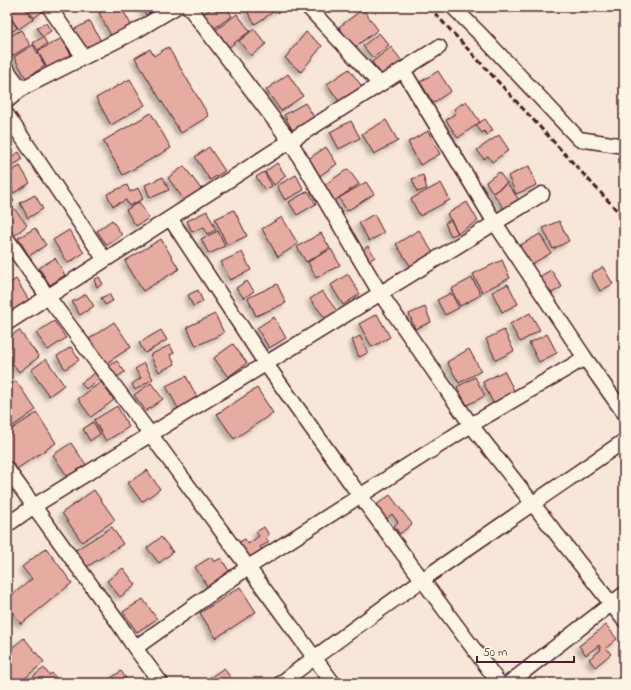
<svg xmlns="http://www.w3.org/2000/svg" width="631" height="690" font-family="'Indie Flower',sans-serif">
  <style>
    .building { fill: #e6aca2; stroke: #4a1f2b; filter: url(#shadow) }
    .lines { fill: none; stroke-linecap: round; stroke-linejoin: round }
    .street-casing { stroke: #4a1f2b; stroke-width: 17 }
    .street { stroke: #fcf5e5; stroke-width: 14 }
    .rail { stroke: #4a1f2b; stroke-width: 3; stroke-dasharray: 6 3; stroke-linecap: butt }
  </style>
  <defs>
    <filter id="shadow"><feDropShadow dx="-3.5" dy="3.5" stdDeviation="2" flood-color="#0004"/></filter>
  </defs>
  <rect width="100%" height="100%" fill="#f8e6d8"/>
  <filter id="ink" filterUnits="userSpaceOnUse"><feTurbulence type="fractalNoise" baseFrequency=".025" numOctaves="2"/><feDisplacementMap in="SourceGraphic" scale="8" xChannelSelector="R" yChannelSelector="G"/><feConvolveMatrix kernelMatrix="1 2 1 2 8 2 1 2 1" color-interpolation-filters="sRGB"/></filter>
  <g filter="url(#ink)">
    <path class="building" d="M13,7H24L33,19L19,29L7,13Z
      M26,7H38L42,12L34,18Z
      M111,7H121L133,28L113,39L99,13Z
      M141,7H160L146,15Z
      M213,7H226L232,16L212,30L202,15Z
      M247,7H281L255,24L245,8Z
      M363,9L378,30L353,48L339,27Z
      M7,14L17,28L7,35Z
      M237,14L250,31L229,47L216,30Z
      M90,21L102,43L84,54L71,31Z
      M46,23L51,31L42,37L37,28Z
      M254,29L266,44L251,56L239,41Z
      M21,30L30,45L12,56L7,46V38Z
      M306,32L322,46L301,72L285,58Z
      M379,33L389,45L373,58L363,46Z
      M43,37L47,44L38,50L33,43Z
      M62,38L72,57L48,70L38,51Z
      M33,45L45,66L26,78L14,57Z
      M168,47L209,116L181,133L135,58L150,49L154,56Z
      M391,47L402,61L383,76L372,62Z
      M349,69L363,88L341,104L327,84Z
      M438,71L451,91L433,103L420,82Z
      M288,74L303,96L281,111L266,90Z
      M130,79L145,105L111,125L96,98Z
      M466,101L480,122L458,138L446,120L456,113L454,109Z
      M305,103L316,120L294,133L284,115Z
      M151,113L171,148L123,175L103,141Z
      M485,119L493,130L487,135L484,131L482,133L476,125Z
      M386,120L398,141L374,154L362,134Z
      M351,121L360,138L339,149L330,132Z
      M428,131L440,154L420,165L408,142Z
      M499,135L509,150L492,162L488,156L484,159L477,150Z
      M209,147L225,171L210,180L195,157Z
      M326,147L337,164L318,177L307,160Z
      M7,148H8L13,156L19,152L23,159L7,169Z
      M277,163L286,176L274,185L265,172Z
      M20,166L30,183L14,193L7,182V174Z
      M184,166L201,189L185,201L168,178Z
      M529,166L537,185L516,194L508,176Z
      M348,169L359,184L334,201L323,186Z
      M264,172L272,186L265,190L256,177Z
      M499,172L507,183L493,193L486,182Z
      M296,175L304,190L285,200L277,186Z
      M423,175L427,189L417,192L412,179Z
      M163,177L169,190L150,198L145,185Z
      M366,182L374,194L347,211L339,198Z
      M441,183L450,200L420,216L411,199Z
      M507,183L519,200L505,210L493,193Z
      M127,185L130,192L138,188L143,199L129,206L126,200L113,206L107,194Z
      M308,191L316,204L297,215L289,202Z
      M7,192L14,201L7,206Z
      M35,195L43,209L28,218L20,203Z
      M139,202L149,218L136,226L126,210Z
      M467,202L478,221L458,233L447,214Z
      M13,207L27,225L14,236L7,227V211Z
      M234,210L247,236L227,245L215,219Z
      M207,211L216,230L207,234L204,227L192,232L187,221Z
      M374,214L384,233L369,241L359,223Z
      M282,217L298,244L278,257L262,229Z
      M112,220L122,235L107,245L97,231Z
      M451,220L458,233L451,236L445,223Z
      M559,221L569,241L553,249L543,228Z
      M35,228L46,245L29,256L18,238Z
      M69,230L84,253L68,263L53,240Z
      M419,230L433,253L411,267L396,244Z
      M218,231L225,246L209,254L201,239Z
      M321,233L330,248L306,262L297,247Z
      M540,234L551,253L528,266L517,247Z
      M161,239L179,269L143,291L125,261Z
      M368,246L375,257L367,262L360,252Z
      M331,249L340,265L316,278L308,262Z
      M242,252L251,270L230,280L221,262Z
      M55,258L65,275L50,285L39,268Z
      M502,260L510,278L482,292L473,274Z
      M603,267L613,284L600,291L591,274Z
      M551,270L562,287L550,294L539,277Z
      M348,274L360,294L343,305L331,285Z
      M99,277L103,284L97,287L94,280Z
      M472,278L481,295L460,306L451,289Z
      M16,279L30,302L12,313L7,304V285Z
      M247,281L254,291L244,298L236,288Z
      M277,284L286,303L256,316L248,298Z
      M508,284L518,304L502,312L492,292Z
      M198,290L203,302L193,306L188,295Z
      M322,291L337,311L326,319L310,299Z
      M451,293L459,308L445,315L437,300Z
      M86,294L94,306L80,315L72,302Z
      M109,294L113,301L105,305L101,298Z
      M425,307L431,322L415,329L409,314Z
      M530,313L540,330L520,342L510,324Z
      M215,314L224,333L196,346L187,327Z
      M377,314L390,337L372,347L359,324Z
      M274,317L286,338L269,348L257,328Z
      M54,321L66,338L48,350L36,333Z
      M114,322L131,347L105,364L89,339Z
      M19,330L39,357L19,372L7,356V339Z
      M161,330L167,340L145,353L139,343Z
      M504,330L514,351L496,360L486,339Z
      M547,334L557,353L539,362L529,343Z
      M360,336L368,353L359,357L352,340Z
      M233,344L247,363L228,377L214,358Z
      M170,345L174,353L170,355L175,364L159,372L150,355Z
      M71,347L79,360L65,369L57,356Z
      M469,349L481,371L459,383L447,362Z
      M46,359L64,385L49,396L31,370Z
      M117,361L125,372L117,377L109,366Z
      M144,363L153,379L135,390L132,384L141,378L135,369Z
      M504,371L515,392L493,403L483,382Z
      M95,373L99,379L86,389L81,383Z
      M186,376L199,401L180,412L166,386Z
      M475,377L485,396L467,405L457,387Z
      M16,381L36,410L7,430V387Z
      M101,382L114,400L91,417L78,399Z
      M151,383L163,399L146,411L134,395Z
      M257,388L273,413L234,439L217,414Z
      M117,406L129,427L106,441L94,420Z
      M37,413L56,443L15,470L7,458V432Z
      M93,422L100,434L90,441L83,429Z
      M71,443L87,466L69,479L53,455Z
      M147,470L160,489L142,502L128,483Z
      M94,490L115,520L82,542L62,513Z
      M390,495L412,524L400,534L394,526L398,522L392,514L386,519L375,506Z
      M112,527L123,544L85,568L74,551Z
      M264,527L269,535L266,538L269,542L260,547L264,552L259,556L257,553L253,556L254,559L248,563L236,544L245,539L248,544L259,536L256,532Z
      M161,537L173,552L159,563L147,548Z
      M46,548L72,583L21,624L11,610L7,613V599L32,579L22,567Z
      M211,557L214,562L221,558L231,574L209,589L195,567Z
      M123,568L136,585L120,597L107,581Z
      M240,587L256,612L216,638L200,613Z
      M143,599L157,619L137,632L123,612Z
      M606,625L617,639L606,648L611,654L595,667L589,659L601,650L599,645L586,655L579,646Z
      M24,638L44,662L19,683H7V652Z
      M44,668L49,675L52,673L60,683H25Z
      M224,668L234,683H202Z
      M121,671L129,683H104Z"/>
    <g class="lines">
      <defs>
        <path id="street" d="M49,7L83,56
          M189,7L290,141L380,293L471,425L624,620
          M308,7L380,84
          M453,7L482,36L579,139L624,146
          M7,70L21,89
          M403,70L495,223L585,358L624,413
          M7,101L21,89L136,31L176,7
          M7,115L105,260
          M170,218L266,364L360,496L499,683
          M7,239L48,297L151,435L333,683
          M7,323L268,155L439,47
          M7,469L117,621L135,648L161,683
          M7,525L34,506L542,194
          M135,648L247,568L471,425L585,358
          M281,683C392,598 509,520 624,441
          M509,683L624,594"/>
      </defs>
      <use href="#street" class="street-casing"/>
      <use href="#street" class="street"/>
      <path class="rail" d="M429,7L624,218"/>
    </g>
  </g>
  <rect width="631" height="690" fill="none" stroke="#fcf5e5" stroke-width="24"/>
  <rect x="12" y="12" width="607" height="666" fill="none" stroke="#4a1f2b" stroke-width="1.5" filter="url(#ink)"/>
  <path d="M477 656v6h97v-6" fill="none" stroke="#4a1f2b" stroke-width="2"/>
  <text x="483" y="656" font-size="12" fill="#4a1f2b" stroke="#fcf5e5" stroke-width="3" paint-order="stroke">50 m</text>
</svg>
